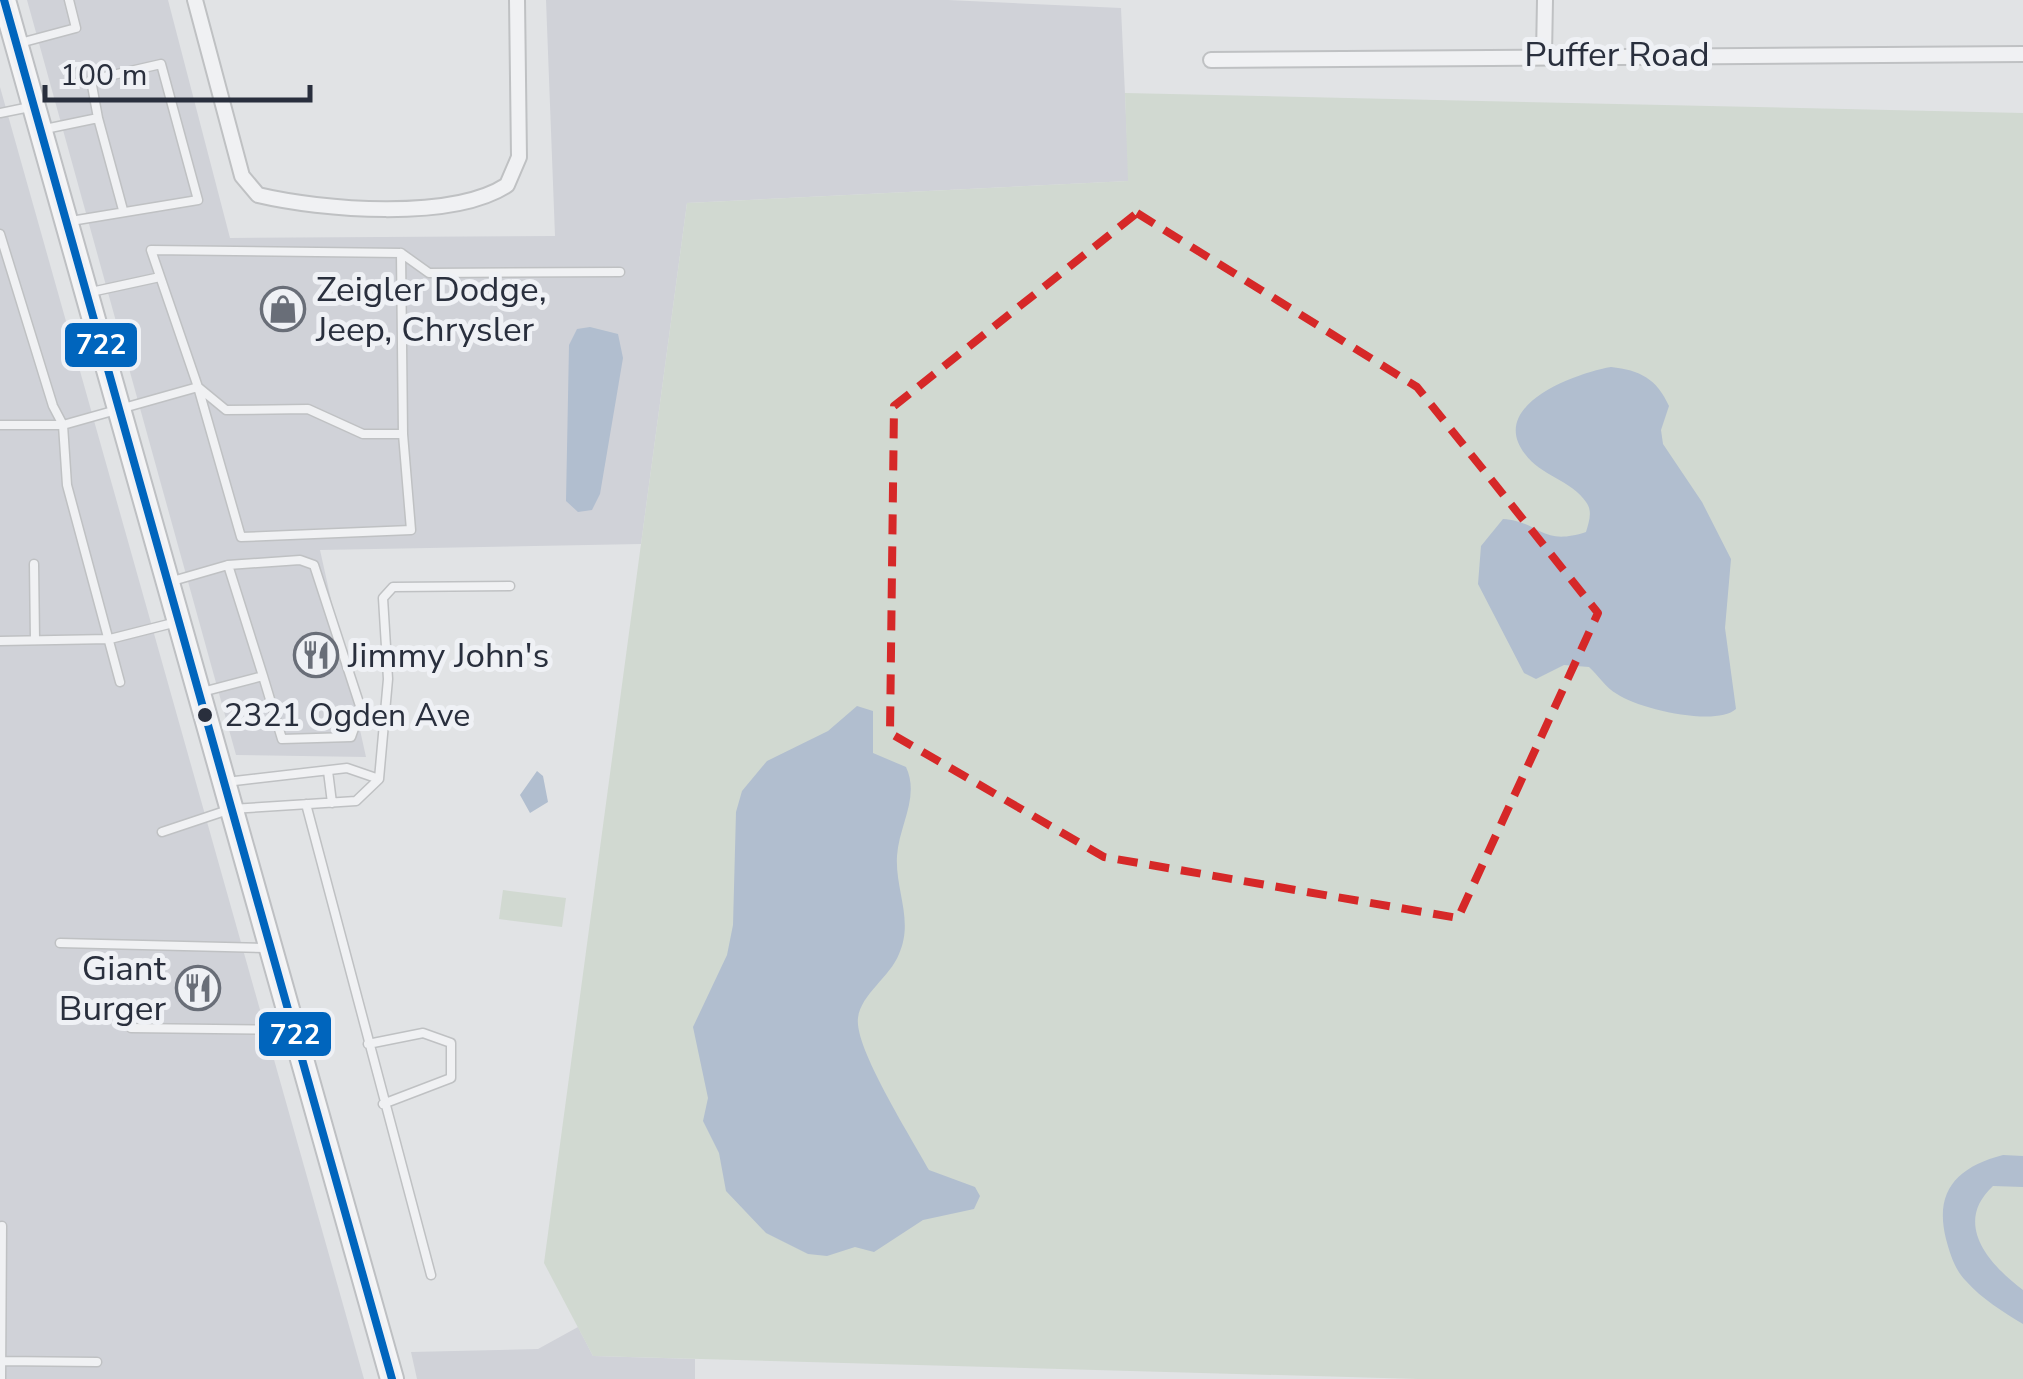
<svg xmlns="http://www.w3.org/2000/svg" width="2023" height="1379" font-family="'Nunito Sans',sans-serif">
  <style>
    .built { fill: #d0d2d8 }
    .green { fill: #d1d9d1 }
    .water { fill: #b1becf }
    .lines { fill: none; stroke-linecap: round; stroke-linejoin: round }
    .lane-casing { stroke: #bfc1c3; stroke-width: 11 }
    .street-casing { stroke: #bfc1c3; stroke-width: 18 }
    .primary-casing { stroke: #bec0c3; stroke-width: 26 }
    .lane { stroke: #f0f1f3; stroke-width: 8 }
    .street { stroke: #f0f1f3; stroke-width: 14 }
    .primary { stroke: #f5f5f6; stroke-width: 22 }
    .bus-1-casing { stroke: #eff1f5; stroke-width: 15 }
    .bus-1 { stroke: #0065bd; stroke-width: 8 }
    .marked { fill: none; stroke: #d62828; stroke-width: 8; stroke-dasharray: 20 12; stroke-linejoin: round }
    .bus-dot { fill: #292f3d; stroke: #eff1f5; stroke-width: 4 }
    .labels { text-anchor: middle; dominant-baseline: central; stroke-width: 10; stroke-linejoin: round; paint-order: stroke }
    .bus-label { font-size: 32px; fill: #292f3d; stroke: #eff1f5; text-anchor: start }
    .street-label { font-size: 35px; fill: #292f3d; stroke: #eff1f5 }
    .poi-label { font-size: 35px; fill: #292f3d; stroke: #eff1f5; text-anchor: start }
    .line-badge { stroke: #eff1f5; stroke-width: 4 }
    .badge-label { font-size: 28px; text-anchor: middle; font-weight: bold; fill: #fff }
  </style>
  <rect width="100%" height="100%" fill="#e1e3e5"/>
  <path class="built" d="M27,0H168L230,238L555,236L546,0H948L1121,8L1129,181L687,203L641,544L320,550L366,757L236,755Z
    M0,87L364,1379H0Z
    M578,1327L593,1356L695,1359V1379H417L411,1352L538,1349Z"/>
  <path class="green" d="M1125,93L2023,113V1379H1418L593,1356L544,1263L687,203L1128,181Z
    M503,890L566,898L562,927L499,919Z"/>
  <path class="water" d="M590,327L618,334L623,358L600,494L592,510L578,512L566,501L569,345L577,329Z
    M1611,367C1640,370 1657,379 1669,406L1661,430L1663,444L1702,502L1731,559L1725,628L1736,709C1716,727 1639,709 1617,694C1606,688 1598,675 1589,667L1564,665L1536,679L1524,673L1478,584L1481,546L1503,519C1540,521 1540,547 1586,532C1589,522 1593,511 1586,502C1572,481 1540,475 1525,454C1487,405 1576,373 1611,367Z
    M857,706L873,711V753L906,767C920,797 899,825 897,856C895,890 914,920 899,954C890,977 861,994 858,1018C854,1048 913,1140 929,1170L975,1187L980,1196L974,1209L923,1220L874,1252L855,1247L827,1256L808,1254L766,1233L726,1191L719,1153L703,1121L708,1098L693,1027L727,955L733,925L736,812L742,791L767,761L828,731Z
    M537,771L543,776L548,802L530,813L520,795Z
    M2003,1155L2023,1156V1187L1993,1186C1952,1224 1990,1265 2023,1290V1324C2003,1312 1982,1299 1966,1281C1955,1270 1950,1254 1946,1239C1934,1191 1957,1167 2003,1155Z"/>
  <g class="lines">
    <defs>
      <path id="lane" d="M20,43L76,28L69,0
        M0,113L30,107
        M45,129L98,118L123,210
        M71,221L198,200L161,64L91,80L98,118
        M0,234L53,406L63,425L67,485L120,682
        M401,253L429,273L620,272
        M91,292L160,277
        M0,425H63L198,387L226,410L308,409L363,434H403L401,253L151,250L198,387L241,537L411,530L403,434
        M34,564L35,640
        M228,565L300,560L314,565L361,709L351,737L282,739L263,676
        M169,582L228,565L263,676L202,692
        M0,641L110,639L173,623
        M328,771L332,803
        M226,782L347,768L379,779
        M306,804L431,1275
        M162,832L231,809L356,801L379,779L388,679L383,598L393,587L510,586
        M60,943L266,948
        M131,1028L289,1030
        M368,1044L423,1033L451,1043V1078L383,1104
        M1,1361L97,1362
        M1,1379L2,1226"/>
      <path id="street" d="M195,0L242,176L258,195C321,210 452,221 507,185L519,157L517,0
        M1544,55L1545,0
        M1211,60L2023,54"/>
      <path id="primary" d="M4,0L392,1379"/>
    </defs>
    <use href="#lane" class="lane-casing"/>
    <use href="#street" class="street-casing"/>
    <use href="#primary" class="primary-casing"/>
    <use href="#lane" class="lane"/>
    <use href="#street" class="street"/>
    <use href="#primary" class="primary"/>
    <defs>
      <path id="bus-1" d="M4,0L392,1379"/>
    </defs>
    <use href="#bus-1" class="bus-1-casing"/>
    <use href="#bus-1" class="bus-1"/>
  </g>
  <path class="marked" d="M1137,213L1417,387L1598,613L1458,918L1104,857L890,733L894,406Z"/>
  <defs>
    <symbol id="shop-ring" viewBox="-11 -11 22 22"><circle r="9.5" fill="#eff1f5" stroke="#696e78" stroke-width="1.5"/><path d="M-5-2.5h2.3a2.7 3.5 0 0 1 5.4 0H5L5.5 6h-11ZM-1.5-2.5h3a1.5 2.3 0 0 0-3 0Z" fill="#696e78"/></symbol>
    <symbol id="restaurant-ring" viewBox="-11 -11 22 22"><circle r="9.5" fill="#eff1f5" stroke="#696e78" stroke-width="1.5"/><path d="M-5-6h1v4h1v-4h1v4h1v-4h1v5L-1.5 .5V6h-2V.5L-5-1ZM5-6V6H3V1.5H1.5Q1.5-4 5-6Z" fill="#696e78"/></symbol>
  </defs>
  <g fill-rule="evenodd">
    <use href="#shop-ring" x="258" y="284" width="50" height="50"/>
    <use href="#restaurant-ring" x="291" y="630" width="50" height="50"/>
    <use href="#restaurant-ring" x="173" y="963" width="50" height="50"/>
  </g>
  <circle class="bus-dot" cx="205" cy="715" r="9"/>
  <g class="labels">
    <g class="bus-label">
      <text x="224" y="715">2321 Ogden Ave</text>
    </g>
    <g class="street-label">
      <text x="1617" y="54">Puffer Road</text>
    </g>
    <g class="poi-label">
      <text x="316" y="289">Zeigler Dodge,<tspan x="316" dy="40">Jeep, Chrysler</tspan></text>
      <text x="348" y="655">Jimmy John's</text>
      <text x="166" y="968" text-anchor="end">Giant<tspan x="166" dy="40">Burger</tspan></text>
    </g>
  </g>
  <g class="line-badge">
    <rect x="63" y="321" width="76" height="48" rx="10" fill="#0065bd"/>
    <rect x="257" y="1010" width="76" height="48" rx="10" fill="#0065bd"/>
  </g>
  <g class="badge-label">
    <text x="101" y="354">722</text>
    <text x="295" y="1044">722</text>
  </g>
  <path d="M45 85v15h265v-15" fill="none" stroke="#292f3d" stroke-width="5"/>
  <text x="60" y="85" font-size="30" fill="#292f3d" stroke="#eff1f5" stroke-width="8" paint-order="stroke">100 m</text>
</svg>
